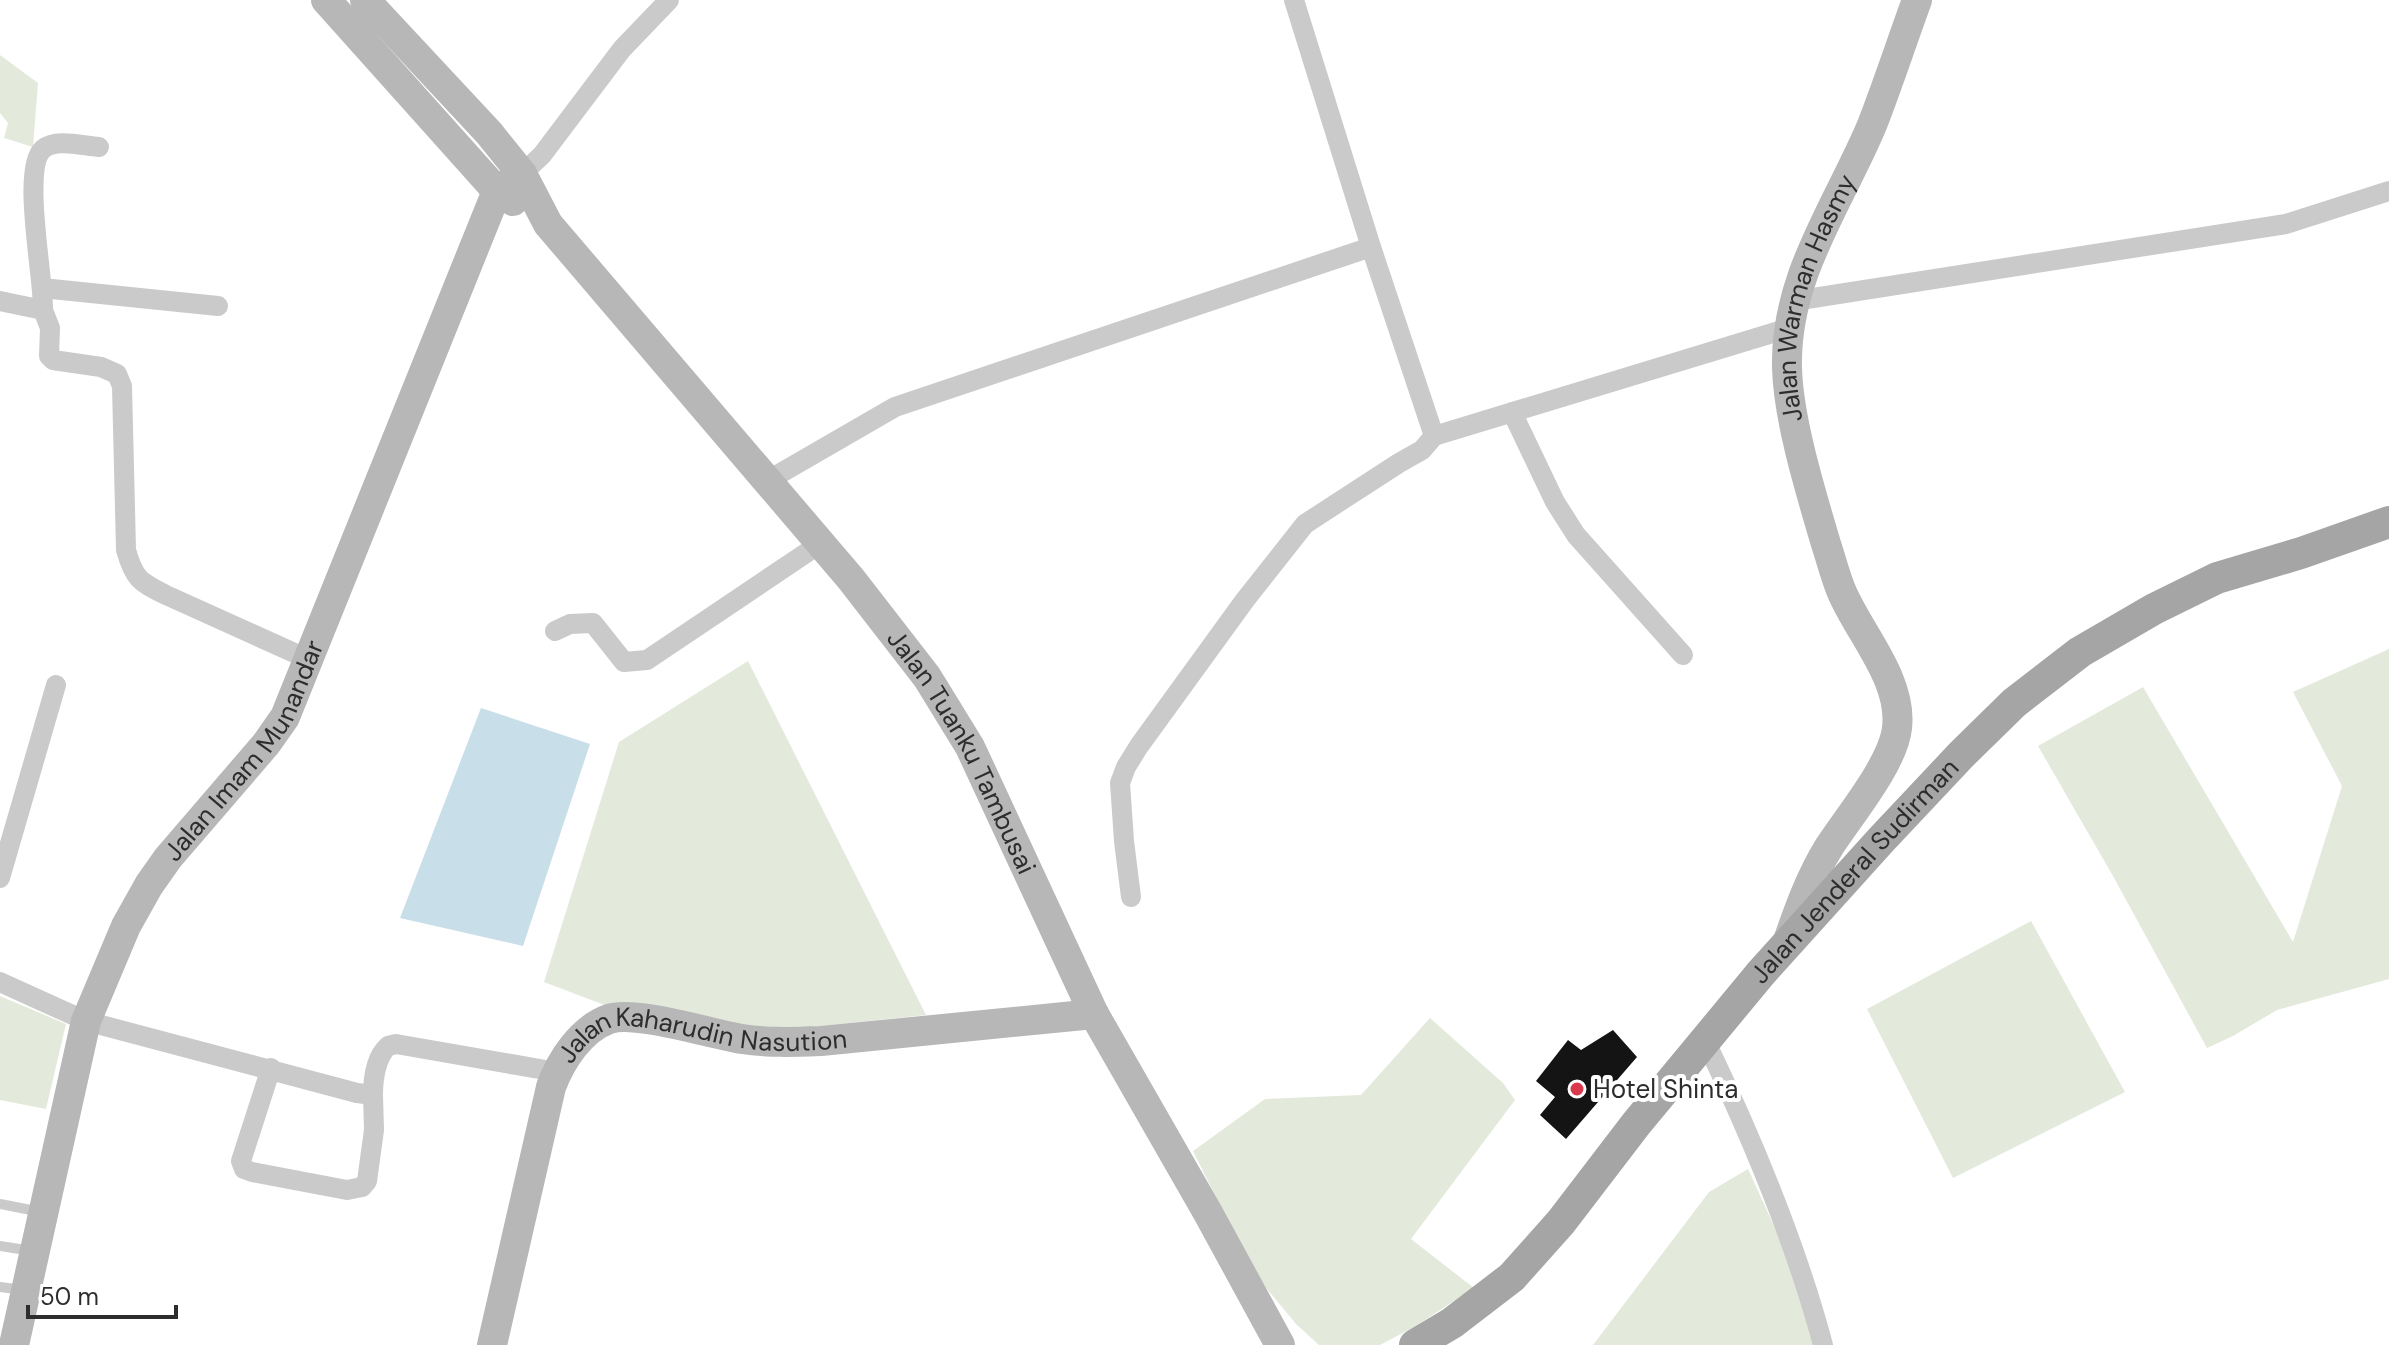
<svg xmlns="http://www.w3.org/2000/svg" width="2389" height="1345" font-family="'DM Sans',sans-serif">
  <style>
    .green { fill: #e3eadb }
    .water { fill: #c8dee9 }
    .building { fill: #141414 }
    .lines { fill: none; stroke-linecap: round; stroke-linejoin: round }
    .lane { stroke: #cacaca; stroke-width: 10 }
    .street { stroke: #cacaca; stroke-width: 20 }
    .secondary { stroke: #b7b7b7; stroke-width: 30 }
    .primary { stroke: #a5a5a5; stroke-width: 32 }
    .poi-dot { fill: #da384d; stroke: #fff; stroke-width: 3 }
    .labels { text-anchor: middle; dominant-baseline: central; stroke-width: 8; stroke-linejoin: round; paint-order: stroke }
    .street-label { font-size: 26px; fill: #2d2d2d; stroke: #fff }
    .poi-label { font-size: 26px; fill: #2d2d2d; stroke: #fff; text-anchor: start }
  </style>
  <rect width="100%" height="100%" fill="#fff"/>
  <path class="green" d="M0,55L38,83L33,147L4,138L8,123L0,113Z
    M2389,649V979L2277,1010L2233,1036L2207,1048L2113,876L2038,746L2143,687L2293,942L2342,786L2293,692Z
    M748,661L926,1015L782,1030L607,1006L544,982L619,742Z
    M2031,921L2125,1092L1953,1178L1867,1009Z
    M0,996L66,1024L46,1109L0,1100Z
    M1430,1018L1503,1083L1515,1100L1411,1239L1474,1288L1414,1327L1380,1345H1319L1296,1324L1253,1272L1193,1151L1265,1099L1361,1095Z
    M1748,1169L1790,1261L1815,1345H1593L1709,1192Z"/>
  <path class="water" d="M481,708L590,744L523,946L400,918Z"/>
  <path class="building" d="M1613,1030L1637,1057L1566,1139L1540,1115L1555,1097L1536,1081L1568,1040L1581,1050Z"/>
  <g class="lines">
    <path class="lane" d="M0,1204L41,1212
      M0,1246L32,1251
      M0,1287L23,1290"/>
    <path class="street" d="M522,174L542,155L622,49L669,0
      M42,288L218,306
      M0,301L43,310L50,328L49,356L53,360L101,367L117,374L122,386L126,550C134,578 139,582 166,595L310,660
      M1794,301L2286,224L2389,191
      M43,310C44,279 21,168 43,149C56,138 83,146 99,147
      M1512,412L1555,502L1576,535L1683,655
      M1434,436L1789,328
      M767,481L895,407L1371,247
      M555,631L570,624L593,623L624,662L647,660L821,543
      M0,878L56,685
      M1131,897L1124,841L1120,783L1126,767L1139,746L1245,600L1305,524L1399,463L1422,450L1434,436L1371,247L1294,0
      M0,982L86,1021L357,1093L373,1095C373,1079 376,1057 388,1046L396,1044L557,1072
      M1705,1040C1752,1138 1795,1240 1823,1345
      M271,1068L241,1161L244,1169L252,1172L347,1190L362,1187L367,1181L374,1130L373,1095"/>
    <g class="secondary">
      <path d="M326,0L497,191L513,201"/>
      <path id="s1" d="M365,0L489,133L522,174L548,224L851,579L927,677L970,747L1094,1014L1208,1213L1280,1345"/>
      <path id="s2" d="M1788,941C1799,909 1811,876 1829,847C1849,816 1893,764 1897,728C1903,679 1858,632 1841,590C1835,575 1831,559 1826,544C1811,493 1788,419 1787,367C1785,276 1838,206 1872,125C1888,84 1902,41 1917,0"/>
      <path id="s3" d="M14,1345L86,1021L126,926L149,885L168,858L266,744L285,717L497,191L522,174"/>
      <path id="s4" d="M492,1345L551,1087C561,1060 581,1029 609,1019C635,1010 711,1034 742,1039C768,1043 794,1042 821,1041L1094,1014"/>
    </g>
    <path class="primary" id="s5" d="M1415,1345L1452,1323L1512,1277L1561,1222L1636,1124L1761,973L1881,840L1961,755L2014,703L2080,652L2154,609L2217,578L2301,553L2389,522"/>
  </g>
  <circle class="poi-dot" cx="1577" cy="1089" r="8"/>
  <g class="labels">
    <g class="street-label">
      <text stroke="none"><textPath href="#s2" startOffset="696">Jalan Warman Hasmy</textPath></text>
      <text stroke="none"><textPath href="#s3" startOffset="648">Jalan Imam Munandar</textPath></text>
      <text stroke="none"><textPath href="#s1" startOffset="964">Jalan Tuanku Tambusai</textPath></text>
      <text stroke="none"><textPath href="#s5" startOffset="650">Jalan Jenderal Sudirman</textPath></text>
      <text stroke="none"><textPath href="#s4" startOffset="446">Jalan Kaharudin Nasution</textPath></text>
    </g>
    <g class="poi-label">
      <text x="1593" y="1089">Hotel Shinta</text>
    </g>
  </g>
  <path d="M28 1305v12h148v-12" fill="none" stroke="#2d2d2d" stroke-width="4"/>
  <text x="40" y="1305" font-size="24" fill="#2d2d2d" stroke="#ffffff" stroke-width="6" paint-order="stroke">50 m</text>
</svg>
